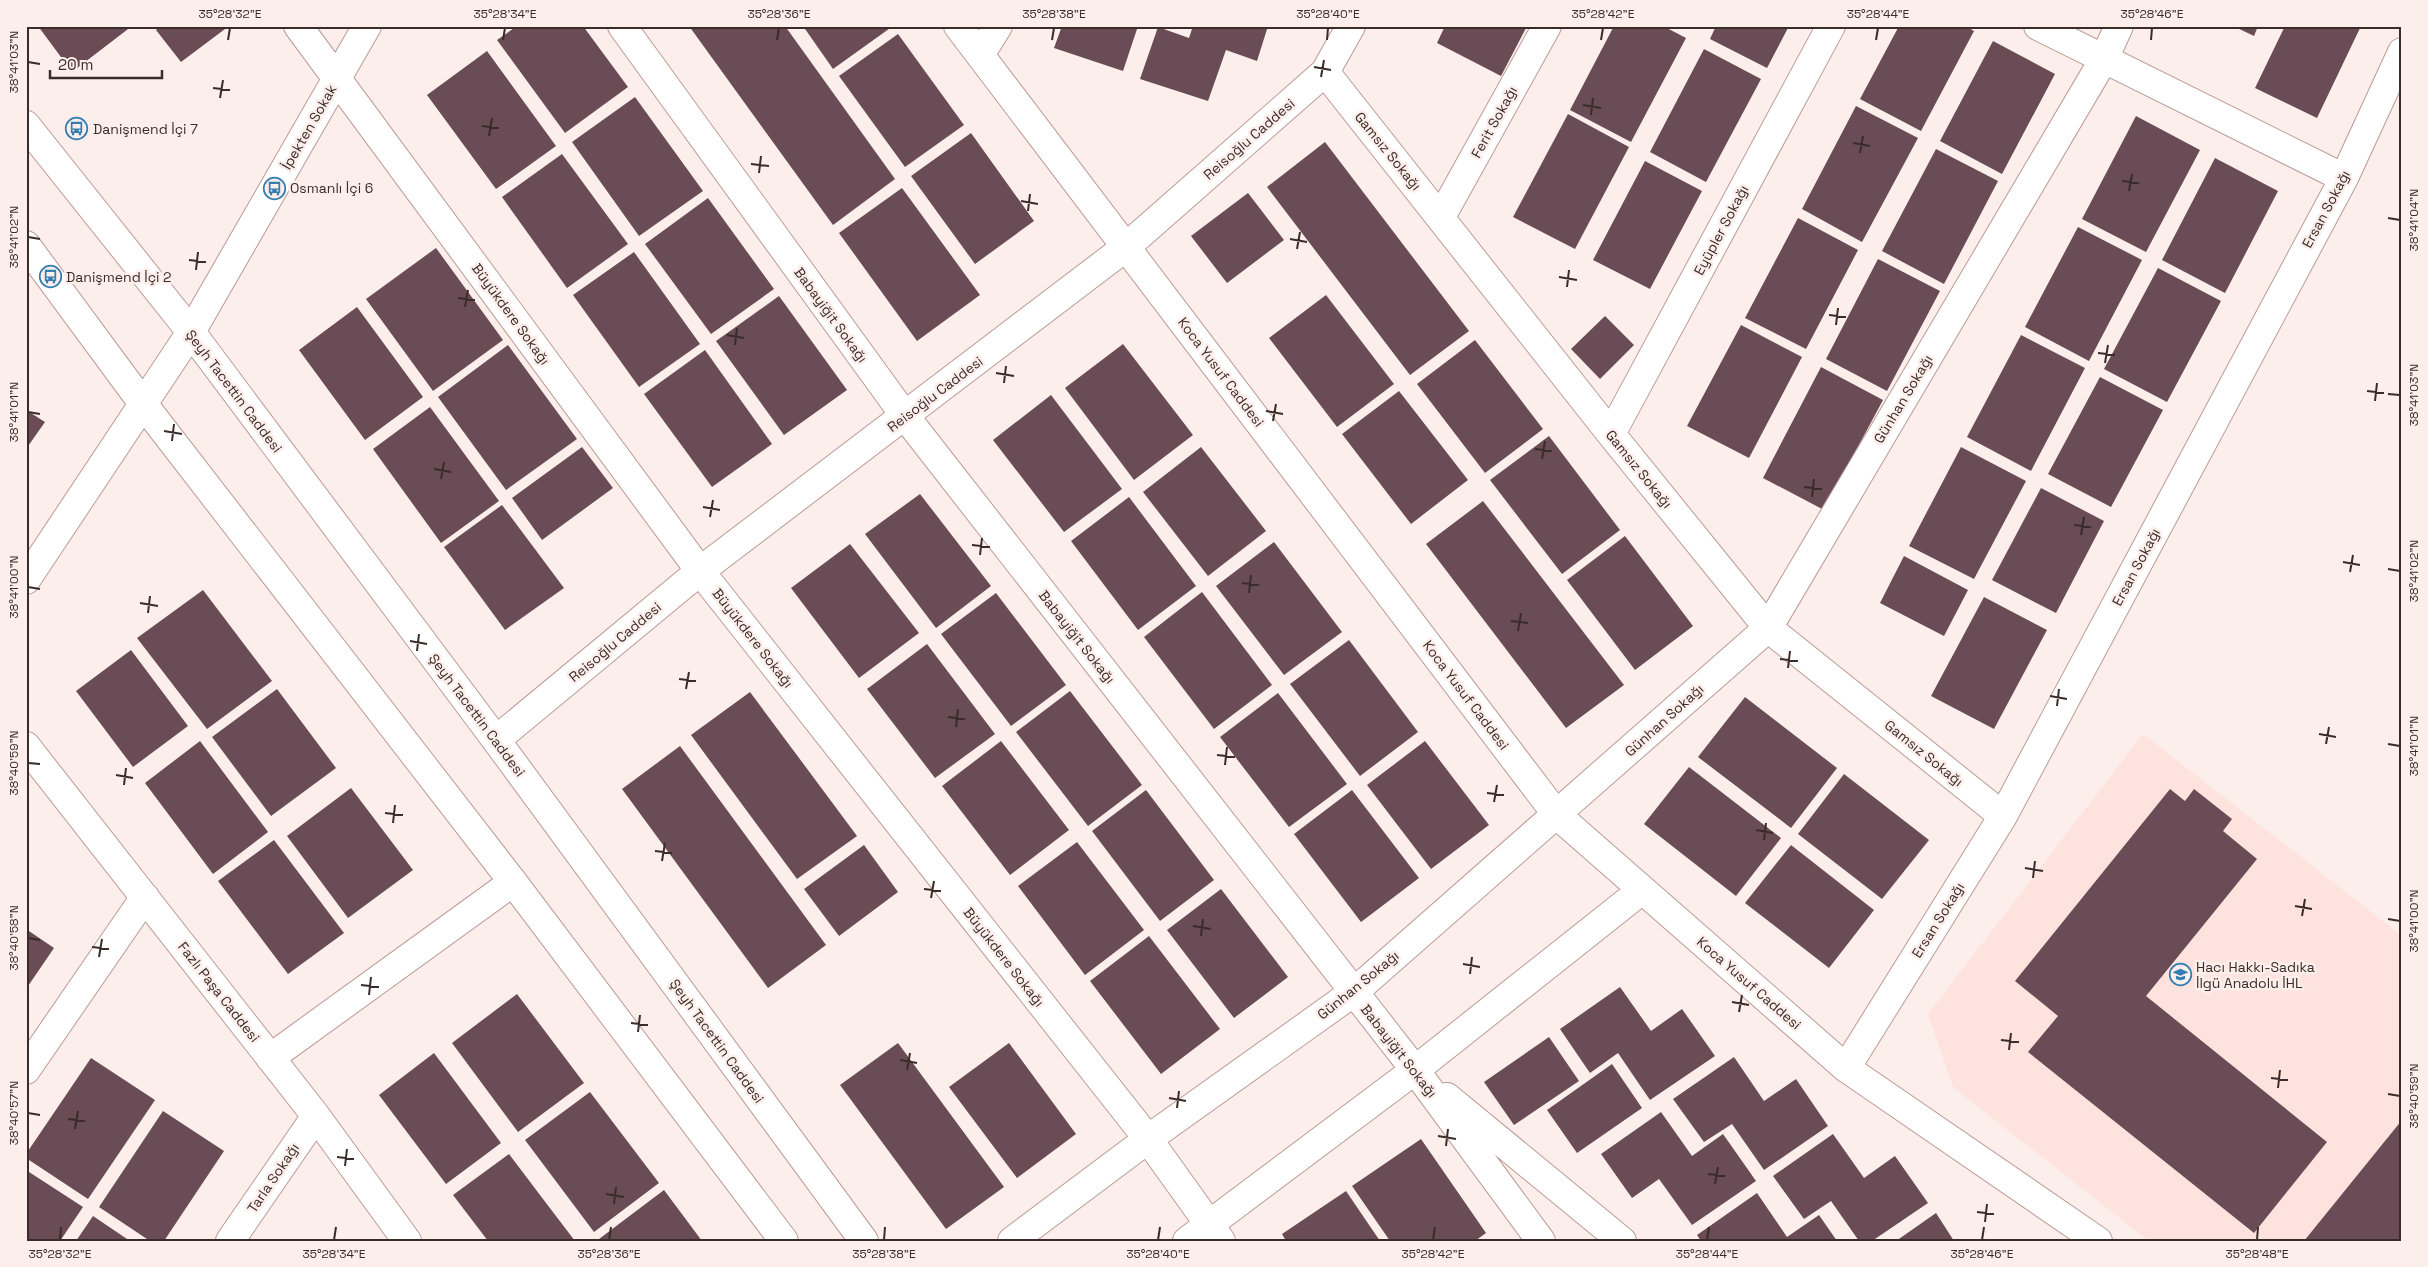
<svg xmlns="http://www.w3.org/2000/svg" width="2428" height="1267" font-family="'Space Grotesk',sans-serif">
  <style>
    .built { fill: #fde2de }
    .building { fill: #694c55 }
    .lines { fill: none; stroke-linecap: round; stroke-linejoin: round }
    .street-casing { stroke: #bc9b95; stroke-width: 30 }
    .secondary-casing { stroke: #bc9b95; stroke-width: 30 }
    .street { stroke: #fff; stroke-width: 28 }
    .secondary { stroke: #fff; stroke-width: 28 }
    .ticks { fill: none; stroke: #392c2a; stroke-width: 2 }
    .labels { text-anchor: middle; dominant-baseline: central; stroke-width: 5; stroke-linejoin: round; paint-order: stroke }
    .street-label { font-size: 14px; fill: #392c2a; stroke: #fceeeb }
    .poi-label { font-size: 14px; fill: #392c2a; stroke: #fceeeb; text-anchor: start }
    .neatline { fill: none; stroke: #392c2a; stroke-width: 2 }
    .ticks-label { font-size: 12px; text-anchor: middle; fill: #392c2a }
  </style>
  <rect width="100%" height="100%" fill="#fceeeb"/>
  <path class="built" d="M2143,734L2402,936V1241H2149L1953,1087L1928,1014Z"/>
  <path class="building" d="M38,26H132L72,72Z
    M161,26H229L181,62L156,30Z
    M517,26H583L628,87L565,133L497,40Z
    M689,26H785L895,179L833,225Z
    M803,26H893L833,69Z
    M1062,26H1138L1123,71L1054,48Z
    M1193,26H1268L1257,61L1226,50L1208,101L1140,79L1158,27L1189,38Z
    M1445,26H1527L1501,76L1437,43Z
    M1614,26H1663L1686,38L1631,142L1570,110Z
    M1716,26H1789L1767,68L1710,39Z
    M1899,26H1966L1974,31L1921,131L1860,99Z
    M2233,26H2258L2254,36Z
    M2285,26H2361L2317,118L2255,88Z
    M898,34L964,125L905,167L839,76Z
    M1993,41L2055,74L2002,174L1940,141Z
    M1704,49L1761,79L1706,182L1650,152Z
    M487,51L556,146L496,189L427,95Z
    M635,97L703,191L639,236L572,142Z
    M1856,106L1918,138L1862,242L1802,209Z
    M1568,114L1629,147L1575,249L1513,217Z
    M2136,116L2200,150L2146,252L2082,219Z
    M971,133L1034,221L975,264L911,176Z
    M1325,142L1469,331L1410,375L1267,187Z
    M1936,149L1998,181L1944,284L1882,251Z
    M562,154L628,244L567,288L502,197Z
    M2215,158L2278,191L2225,293L2162,260Z
    M1645,161L1702,191L1650,289L1593,260Z
    M902,188L980,295L917,341L839,233Z
    M1248,193L1284,240L1227,283L1191,236Z
    M708,198L774,289L711,334L645,244Z
    M1798,218L1858,250L1806,349L1745,318Z
    M2078,227L2142,260L2089,361L2025,327Z
    M436,248L503,340L433,391L366,299Z
    M634,252L700,344L639,387L573,295Z
    M1878,259L1940,291L1887,391L1826,359Z
    M2158,268L2221,301L2167,402L2104,369Z
    M1326,295L1394,384L1337,427L1269,338Z
    M779,296L847,390L784,435L716,341Z
    M357,307L423,397L365,440L299,350Z
    M1605,316L1634,345L1600,379L1571,349Z
    M1741,325L1802,357L1749,458L1687,426Z
    M2021,335L2085,368L2031,471L1967,437Z
    M1475,340L1543,429L1485,473L1417,384Z
    M1123,344L1193,435L1134,480L1065,388Z
    M508,345L577,439L506,490L438,397Z
    M705,350L772,444L712,487L644,394Z
    M1821,367L1883,400L1824,510L1763,478Z
    M2100,377L2163,410L2111,507L2048,474Z
    M1399,391L1468,480L1411,524L1342,434Z
    M1051,395L1122,489L1064,532L993,440Z
    M430,407L499,501L441,543L373,449Z
    M26,410L45,422L26,449Z
    M1549,436L1620,530L1562,574L1490,480Z
    M582,447L613,488L542,540L512,498Z
    M1201,447L1266,531L1208,576L1143,492Z
    M1961,447L2026,481L1974,579L1909,546Z
    M2041,488L2104,521L2056,613L1992,580Z
    M920,494L991,586L936,628L865,534Z
    M1129,497L1196,586L1138,630L1071,541Z
    M1483,501L1624,685L1566,728L1426,544Z
    M502,505L564,588L505,630L444,547Z
    M1625,536L1693,626L1635,670L1567,580Z
    M1274,542L1342,632L1284,675L1216,586Z
    M850,544L919,633L859,678L791,588Z
    M1904,556L1968,590L1944,636L1880,603Z
    M203,590L272,681L207,729L137,638Z
    M1202,592L1272,685L1214,729L1144,637Z
    M996,593L1066,685L1011,726L941,634Z
    M1984,597L2047,630L1994,729L1931,696Z
    M1349,640L1418,732L1360,776L1290,684Z
    M927,644L995,734L935,778L867,689Z
    M131,650L188,726L133,767L76,691Z
    M277,689L336,768L271,816L212,737Z
    M1070,691L1142,785L1088,826L1016,732Z
    M750,692L857,836L797,879L691,735Z
    M1278,693L1347,784L1289,827L1220,737Z
    M1745,697L1837,768L1791,828L1698,757Z
    M200,741L268,832L213,874L145,783Z
    M1001,741L1069,830L1010,875L942,786Z
    M1425,741L1489,825L1431,869L1367,785Z
    M680,746L826,945L768,988L622,789Z
    M1689,767L1781,838L1736,896L1644,824Z
    M1844,774L1929,840L1882,899L1798,834Z
    M351,788L413,870L348,918L287,836Z
    M2170,789L2185,801L2194,789L2232,819L2223,831L2257,859L2146,996L2327,1142L2254,1233L2028,1052L2058,1016L2015,981Z
    M1146,790L1214,880L1160,921L1092,831Z
    M1352,790L1419,878L1361,922L1294,834Z
    M274,840L344,933L288,974L218,881Z
    M1077,842L1144,930L1085,975L1018,886Z
    M864,845L898,892L839,936L804,889Z
    M1791,845L1874,910L1829,968L1745,903Z
    M1221,889L1288,977L1234,1018L1167,930Z
    M26,929L54,948L26,989Z
    M1149,936L1220,1029L1161,1074L1090,981Z
    M1620,987L1651,1031L1682,1009L1715,1056L1650,1100L1618,1053L1590,1073L1560,1029Z
    M517,994L584,1083L518,1132L452,1043Z
    M1549,1037L1579,1081L1514,1125L1484,1082Z
    M898,1043L1004,1187L946,1229L840,1085Z
    M1009,1043L1076,1134L1017,1178L949,1087Z
    M434,1053L501,1143L446,1184L379,1095Z
    M1734,1057L1764,1101L1796,1079L1828,1126L1764,1170L1732,1124L1704,1142L1673,1099Z
    M91,1058L155,1100L88,1199L26,1158V1154Z
    M1612,1064L1642,1108L1577,1153L1547,1110Z
    M590,1092L659,1183L594,1232L525,1140Z
    M163,1111L224,1151L164,1241H150L99,1207Z
    M1661,1112L1692,1156L1723,1134L1756,1181L1692,1225L1659,1179L1632,1198L1601,1154Z
    M2402,1120V1241H2304Z
    M1833,1134L1864,1178L1895,1156L1928,1203L1872,1241H1859L1831,1201L1804,1219L1773,1176Z
    M1421,1139L1486,1233L1475,1241H1390L1352,1186Z
    M509,1154L543,1199L575,1241H488L453,1195Z
    M26,1170L83,1207L60,1241H26Z
    M664,1190L702,1241H600L599,1239Z
    M1346,1191L1380,1241H1286L1282,1234Z
    M1757,1193L1787,1237L1819,1215L1837,1241H1701L1697,1235Z
    M1936,1213L1954,1241H1896Z
    M93,1216L130,1241H76Z"/>
  <g class="lines">
    <defs>
      <path id="street" d="M298,26L700,571L1148,1139L1221,1241
        M622,26L905,416L1415,1070L1541,1241
        M958,26L1557,815L1846,1068L2098,1241
        M2038,26L2344,178
        M980,55L998,26
        M1325,72L1611,434L1768,628L2003,816
        M1441,217L1547,26
        M191,332L367,26
        M1611,434L1831,26
        M496,740L700,571L1126,247L1325,72L1351,26
        M26,746L316,1116L407,1241
        M270,1058L513,882
        M1846,1068L2003,816L2344,178L2402,52
        M26,1070L145,897
        M1447,1097L1622,1241
        M230,1241L316,1116
        M1012,1241L1148,1139L1354,992L1768,628L2104,59L2119,26
        M1187,1241L1415,1070L1642,890"/>
      <path id="secondary" d="M26,125L191,332L496,740L864,1241
        M26,245L144,405L513,882L784,1241
        M26,580L191,332"/>
    </defs>
    <use href="#street" class="street-casing"/>
    <use href="#secondary" class="secondary-casing"/>
    <use href="#street" class="street"/>
    <use href="#secondary" class="secondary"/>
  </g>
  <path class="ticks" d="M228,40L230,28M503,40L505,28M777,40L779,28M1052,40L1054,28M1327,40L1328,28M1601,40L1603,28M1876,40L1878,28M2151,40L2152,28M28,62L40,64M1314,67L1331,70M1321,77L1324,60M213,88L230,90M220,98L223,80M1583,105L1601,108M1591,115L1593,98M482,126L499,128M489,136L492,118M1853,143L1870,146M1860,153L1863,136M751,164L769,166M759,173L761,156M2122,181L2139,183M2129,191L2132,174M1021,201L1038,204M1028,211L1030,194M2388,218L2400,220M28,237L40,239M1290,239L1307,242M1297,249L1300,232M189,260L206,262M196,270L198,252M1559,277L1577,280M1567,287L1569,270M458,298L475,300M465,307L468,290M1829,315L1846,317M1836,325L1838,308M727,335L744,338M735,345L737,328M2098,353L2115,355M2105,363L2108,345M996,373L1014,376M1004,383L1006,366M2367,391L2384,393M2388,394L2400,395M2375,401L2377,383M1266,411L1283,414M28,412L40,414M1273,421L1276,404M164,431L182,434M172,441L174,424M1535,449L1552,451M1542,459L1545,441M434,469L451,472M441,479L444,462M1804,487L1822,489M1812,497L1814,479M703,507L720,510M710,517L713,500M2074,525L2091,527M2081,535L2084,517M972,545L990,547M980,555L982,538M2343,562L2360,565M2388,569L2400,571M2350,572L2353,555M1242,583L1259,585M28,587L40,589M1249,593L1251,575M140,603L158,606M148,613L150,596M1511,621L1528,623M1518,631L1521,613M410,641L427,644M417,651L419,634M1780,659L1798,661M1788,668L1790,651M679,679L696,681M686,689L689,672M2050,696L2067,699M2057,706L2059,689M948,717L965,719M956,727L958,709M2319,734L2336,737M2326,744L2329,727M2388,744L2400,746M1217,755L1235,757M28,763L40,764M1225,765L1227,747M116,775L133,778M124,785L126,768M1487,793L1504,795M1494,802L1497,785M385,813L403,815M393,823L395,805M1756,830L1773,833M1764,840L1766,823M655,851L672,853M662,861L665,843M2025,868L2043,871M2033,878L2035,861M924,889L941,891M931,898L934,881M2295,906L2312,909M2302,916L2305,899M2388,919L2400,921M1193,926L1211,929M1201,936L1203,919M28,938L40,940M92,947L109,949M99,957L102,939M1463,964L1480,967M1470,974L1472,957M361,985L379,987M369,995L371,977M1732,1002L1749,1005M1739,1012L1742,995M631,1023L648,1025M638,1032L640,1015M2001,1040L2019,1042M2009,1050L2011,1033M900,1060L917,1063M907,1070L910,1053M2271,1078L2288,1080M2278,1088L2280,1070M2388,1094L2400,1096M1169,1098L1186,1101M1177,1108L1179,1091M28,1113L40,1115M68,1119L85,1121M75,1129L78,1111M1438,1136L1456,1139M1446,1146L1448,1129M337,1157L354,1159M345,1166L347,1149M1708,1174L1725,1176M1715,1184L1718,1167M606,1194L624,1197M614,1204L616,1187M1977,1212L1994,1214M1985,1222L1987,1204M60,1240L61,1227M334,1240L336,1227M609,1240L611,1227M884,1240L885,1227M1158,1240L1160,1227M1433,1240L1435,1227M1707,1240L1709,1227M1982,1240L1984,1227M2257,1240L2258,1227"/>
  <defs>
    <symbol id="bus-ring" viewBox="-11 -11 22 22"><circle r="9.5" fill="#fceeeb" stroke="#337eb1" stroke-width="1.5"/><path d="M-5-6H5V4H4V6H2V4H-2V6H-4V4H-5ZM-3.5-4V0h7V-4ZM-3.5 1.2v1.5H-2V1.2ZM2 1.2v1.5H3.5V1.2Z" fill="#337eb1"/></symbol>
    <symbol id="school-ring" viewBox="-11 -11 22 22"><circle r="9.5" fill="#fceeeb" stroke="#337eb1" stroke-width="1.5"/><path d="M0-5L7-2L0 1L-7-2ZM-4 1L0 2.5L4 1V4Q0 6-4 4Z" fill="#337eb1"/></symbol>
  </defs>
  <g fill-rule="evenodd">
    <use href="#bus-ring" x="64" y="116" width="25" height="25"/>
    <use href="#bus-ring" x="262" y="176" width="25" height="25"/>
    <use href="#bus-ring" x="38" y="264" width="25" height="25"/>
    <use href="#school-ring" x="2168" y="962" width="25" height="25"/>
  </g>
  <g class="labels">
    <g class="street-label">
      <text transform="translate(1494 122) rotate(-61)">Ferit Sokağı</text>
      <text transform="translate(309 127) rotate(-60)">İpekten Sokak</text>
      <text transform="translate(1249 139) rotate(-41)">Reisoğlu Caddesi</text>
      <text transform="translate(1388 151) rotate(51)">Gamsız Sokağı</text>
      <text transform="translate(2326 209) rotate(-62)">Ersan Sokağı</text>
      <text transform="translate(1721 230) rotate(-62)">Eyüpler Sokağı</text>
      <text transform="translate(511 314) rotate(54)">Büyükdere Sokağı</text>
      <text transform="translate(831 315) rotate(54)">Babayiğit Sokağı</text>
      <text transform="translate(1221 372) rotate(53)">Koca Yusuf Caddesi</text>
      <text transform="translate(234 391) rotate(53)">Şeyh Tacettin Caddesi</text>
      <text transform="translate(935 394) rotate(-37)">Reisoğlu Caddesi</text>
      <text transform="translate(1903 399) rotate(-59)">Günhan Sokağı</text>
      <text transform="translate(1639 469) rotate(51)">Gamsız Sokağı</text>
      <text transform="translate(2136 567) rotate(-62)">Ersan Sokağı</text>
      <text transform="translate(1077 637) rotate(52)">Babayiğit Sokağı</text>
      <text transform="translate(753 638) rotate(52)">Büyükdere Sokağı</text>
      <text transform="translate(615 642) rotate(-40)">Reisoğlu Caddesi</text>
      <text transform="translate(1466 695) rotate(53)">Koca Yusuf Caddesi</text>
      <text transform="translate(477 715) rotate(53)">Şeyh Tacettin Caddesi</text>
      <text transform="translate(1664 720) rotate(-42)">Günhan Sokağı</text>
      <text transform="translate(1924 753) rotate(39)">Gamsız Sokağı</text>
      <text transform="translate(1938 920) rotate(-58)">Ersan Sokağı</text>
      <text transform="translate(1004 957) rotate(52)">Büyükdere Sokağı</text>
      <text transform="translate(1749 983) rotate(41)">Koca Yusuf Caddesi</text>
      <text transform="translate(1358 985) rotate(-39)">Günhan Sokağı</text>
      <text transform="translate(219 992) rotate(52)">Fazlı Paşa Caddesi</text>
      <text transform="translate(717 1041) rotate(54)">Şeyh Tacettin Caddesi</text>
      <text transform="translate(1399 1051) rotate(52)">Babayiğit Sokağı</text>
      <text transform="translate(273 1178) rotate(-56)">Tarla Sokağı</text>
    </g>
    <g class="poi-label">
      <text x="93" y="129">Danişmend İçi 7</text>
      <text x="290" y="188">Osmanlı İçi 6</text>
      <text x="66" y="277">Danişmend İçi 2</text>
      <text x="2196" y="967">Hacı Hakkı-Sadıka<tspan x="2196" dy="16">İlgü Anadolu İHL</tspan></text>
    </g>
  </g>
  <rect width="2428" height="1267" fill="none" stroke="#fceeeb" stroke-width="55"/>
  <path d="M50 70v8h112v-8" fill="none" stroke="#392c2a" stroke-width="2.5"/>
  <text x="58" y="70" font-size="15" fill="#392c2a" stroke="#fceeeb" stroke-width="4" paint-order="stroke">20 m</text>
  <rect x="28" y="28" width="2372" height="1212" class="neatline"/>
  <g class="ticks-label">
    <text x="230" y="18">35°28'32"E</text>
    <text x="505" y="18">35°28'34"E</text>
    <text x="779" y="18">35°28'36"E</text>
    <text x="1054" y="18">35°28'38"E</text>
    <text x="1328" y="18">35°28'40"E</text>
    <text x="1603" y="18">35°28'42"E</text>
    <text x="1878" y="18">35°28'44"E</text>
    <text x="2152" y="18">35°28'46"E</text>
    <text transform="translate(14 62) rotate(-90)" y="4">38°41'03"N</text>
    <text transform="translate(2414 220) rotate(-90)" y="4">38°41'04"N</text>
    <text transform="translate(14 237) rotate(-90)" y="4">38°41'02"N</text>
    <text transform="translate(2414 395) rotate(-90)" y="4">38°41'03"N</text>
    <text transform="translate(14 412) rotate(-90)" y="4">38°41'01"N</text>
    <text transform="translate(2414 571) rotate(-90)" y="4">38°41'02"N</text>
    <text transform="translate(14 587) rotate(-90)" y="4">38°41'00"N</text>
    <text transform="translate(2414 746) rotate(-90)" y="4">38°41'01"N</text>
    <text transform="translate(14 763) rotate(-90)" y="4">38°40'59"N</text>
    <text transform="translate(2414 921) rotate(-90)" y="4">38°41'00"N</text>
    <text transform="translate(14 938) rotate(-90)" y="4">38°40'58"N</text>
    <text transform="translate(2414 1096) rotate(-90)" y="4">38°40'59"N</text>
    <text transform="translate(14 1113) rotate(-90)" y="4">38°40'57"N</text>
    <text x="60" y="1258">35°28'32"E</text>
    <text x="334" y="1258">35°28'34"E</text>
    <text x="609" y="1258">35°28'36"E</text>
    <text x="884" y="1258">35°28'38"E</text>
    <text x="1158" y="1258">35°28'40"E</text>
    <text x="1433" y="1258">35°28'42"E</text>
    <text x="1707" y="1258">35°28'44"E</text>
    <text x="1982" y="1258">35°28'46"E</text>
    <text x="2257" y="1258">35°28'48"E</text>
  </g>
</svg>
